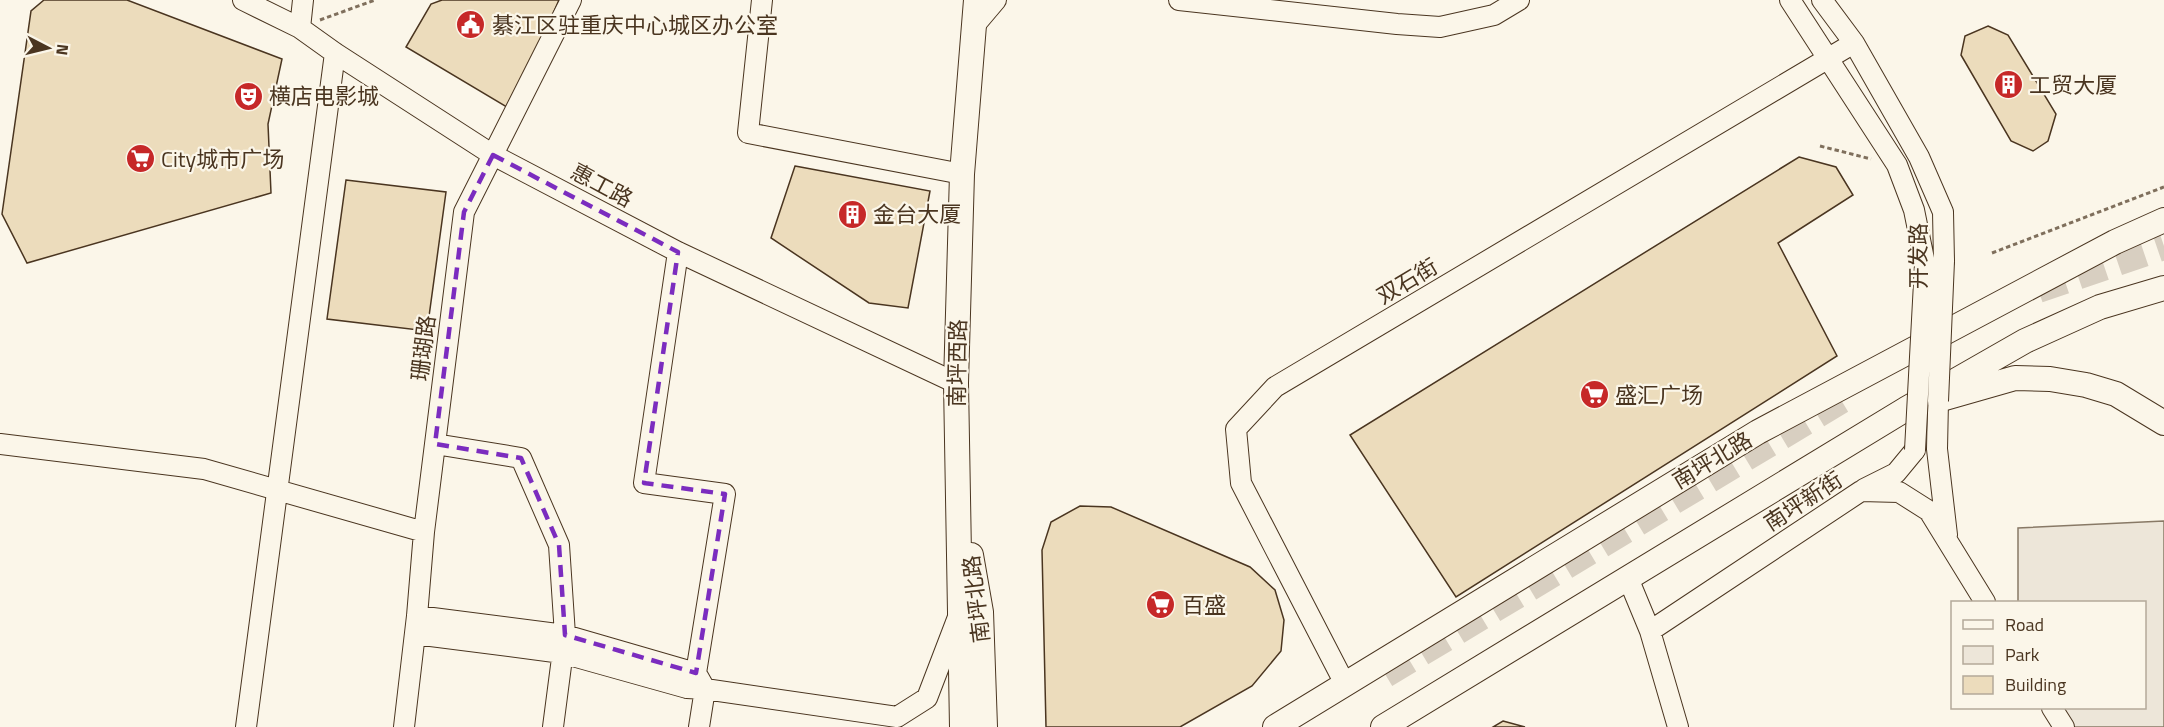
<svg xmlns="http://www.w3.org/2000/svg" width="2164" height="727" font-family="'Titillium Web','Noto Sans SC',sans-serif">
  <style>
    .green { fill: #ede6d9; stroke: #887966; stroke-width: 1.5 }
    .building { fill: #ecdcbc; stroke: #4a3520; stroke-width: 1.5 }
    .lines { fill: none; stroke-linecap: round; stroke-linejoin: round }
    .highway-tunnel { stroke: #d8cfc1; stroke-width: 28; stroke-dasharray: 28 14; stroke-linecap: butt }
    .minor-casing { stroke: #4a3520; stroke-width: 22 }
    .major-casing { stroke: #4a3520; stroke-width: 26 }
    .path { stroke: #7f6f5c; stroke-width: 3; stroke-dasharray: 4.5 3; stroke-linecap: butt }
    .minor { stroke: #fbf6e9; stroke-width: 20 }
    .major { stroke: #fbf6e9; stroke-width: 24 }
    .minor-bridge-casing { stroke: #4a3520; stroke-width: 22; stroke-linecap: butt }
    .minor-bridge { stroke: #fbf6e9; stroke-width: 20 }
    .marked { fill: none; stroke: #7b2cbf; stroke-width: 4.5; stroke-dasharray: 12 8; stroke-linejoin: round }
    .labels { text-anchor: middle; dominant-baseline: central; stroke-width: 4.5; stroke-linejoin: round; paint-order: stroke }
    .poi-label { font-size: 22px; fill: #4a3520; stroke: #fbf6e9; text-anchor: start }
    .street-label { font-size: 22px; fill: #4a3520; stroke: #fbf6e9 }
  </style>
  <rect width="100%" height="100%" fill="#fbf6e9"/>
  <path class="green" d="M2164,521V727H2073L2061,708H2144V602H2018V528Z"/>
  <path class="building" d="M44,0H127L282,59L268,124L271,193L27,263L2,214L31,11Z
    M442,0H559L512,110L406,47L431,4Z
    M1988,26L2008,35L2056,114L2048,141L2033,151L2011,141L1961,55L1965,36Z
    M1799,157L1836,167L1853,195L1778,243L1837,356L1456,597L1350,435Z
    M795,166L930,191L908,308L869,303L771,238Z
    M346,180L446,192L427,331L327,319Z
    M1080,506L1111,507L1250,567L1275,590L1284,620L1281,651L1252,686L1180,727H1046L1042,550L1051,522Z
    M1503,721L1525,727H1493Z"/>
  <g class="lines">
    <path class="highway-tunnel" d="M2038,289L2164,246
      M1385,674L1844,398"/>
    <defs>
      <path id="minor" d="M243,0L300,28L335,53L493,155L678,252L956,383
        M762,0L748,133L962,174
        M1179,0L1397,24L1440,27L1494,15L1519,0
        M1790,0L1897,165L1914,210L1925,264
        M1822,0L1854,43L1919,157L1943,212L1944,261
        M974,26L996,0
        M300,28L303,0
        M678,252L644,483L725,494L696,673L687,688
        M1938,401L1937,449L1947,535
        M0,444L204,469L424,532
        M435,444L521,458L559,545L565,635L553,727
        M1864,489L1896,473L1915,450
        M1628,578L1650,631L1678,727
        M417,616L565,635L696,673L705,689L699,727
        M1650,631L1861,491L1899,492L1929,511L1985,602
        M415,634L562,653L687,688L705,689L897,717L927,698L958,617
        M1345,684L1241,483L1236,429L1275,387L1854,43
        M2052,708L2064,727
        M246,727L335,53
        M404,727L417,616L424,532L464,212L571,0"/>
      <path id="major" d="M1945,398L2015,378L2050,379L2086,385L2116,394L2164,423
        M971,555L981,612L985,727
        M962,727L956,383L962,174L976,0
        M1275,727L1758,432L2115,242L2164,220
        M1383,727L1906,409L2025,341L2100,307L2164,288"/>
    </defs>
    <use href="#minor" class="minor-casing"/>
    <use href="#major" class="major-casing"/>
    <path class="path" d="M320,20L375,0
      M1820,146L1871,159
      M1992,253L2164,187"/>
    <use href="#minor" class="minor"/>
    <use href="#major" class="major"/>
    <defs>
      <path id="minor-bridge" d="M1938,401L1944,261
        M1915,450L1925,264"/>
    </defs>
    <use href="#minor-bridge" class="minor-bridge-casing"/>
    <use href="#minor-bridge" class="minor-bridge"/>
  </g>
  <path class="marked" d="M493,155L678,252L644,483L725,494L696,673L565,635L559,545L521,458L435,444L464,212Z"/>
  <defs>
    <symbol id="civic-disc" viewBox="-11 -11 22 22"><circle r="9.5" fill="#c62828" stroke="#fbf6e9"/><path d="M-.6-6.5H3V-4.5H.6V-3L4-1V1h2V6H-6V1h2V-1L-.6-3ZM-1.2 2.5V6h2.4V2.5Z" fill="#fff"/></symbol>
    <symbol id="building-disc" viewBox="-11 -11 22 22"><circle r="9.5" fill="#c62828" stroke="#fbf6e9"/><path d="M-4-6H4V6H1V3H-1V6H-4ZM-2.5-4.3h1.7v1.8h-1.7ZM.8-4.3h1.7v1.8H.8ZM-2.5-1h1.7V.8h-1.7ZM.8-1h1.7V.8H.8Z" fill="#fff"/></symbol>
    <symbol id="theatre-disc" viewBox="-11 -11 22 22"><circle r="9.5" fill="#c62828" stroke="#fbf6e9"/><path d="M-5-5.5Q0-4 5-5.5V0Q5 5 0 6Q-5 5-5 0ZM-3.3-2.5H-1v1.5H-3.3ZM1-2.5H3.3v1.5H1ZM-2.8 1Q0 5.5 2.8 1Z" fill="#fff"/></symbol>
    <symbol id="supermarket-disc" viewBox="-11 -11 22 22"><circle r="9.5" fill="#c62828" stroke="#fbf6e9"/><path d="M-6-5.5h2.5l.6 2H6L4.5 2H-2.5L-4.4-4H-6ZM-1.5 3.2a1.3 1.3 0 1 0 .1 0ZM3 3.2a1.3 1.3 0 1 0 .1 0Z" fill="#fff"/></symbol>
  </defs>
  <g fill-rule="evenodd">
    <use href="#civic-disc" x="454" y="8" width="33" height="33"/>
    <use href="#building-disc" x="1992" y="68" width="33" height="33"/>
    <use href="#theatre-disc" x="232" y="80" width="33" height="33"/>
    <use href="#supermarket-disc" x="124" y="142" width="33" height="33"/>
    <use href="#building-disc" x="836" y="198" width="33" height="33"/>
    <use href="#supermarket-disc" x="1578" y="378" width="33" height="33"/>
    <use href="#supermarket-disc" x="1144" y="588" width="33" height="33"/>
  </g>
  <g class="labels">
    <g class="poi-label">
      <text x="492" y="25">綦江区驻重庆中心城区办公室</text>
      <text x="2029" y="85">工贸大厦</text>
      <text x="269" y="96">横店电影城</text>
      <text x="161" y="159">City城市广场</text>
      <text x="873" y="214">金台大厦</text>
      <text x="1615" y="395">盛汇广场</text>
      <text x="1182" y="605">百盛</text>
    </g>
    <g class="street-label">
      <text transform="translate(602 185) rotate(28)">惠工路</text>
      <text transform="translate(1918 256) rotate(-90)">开发路</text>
      <text transform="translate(1407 281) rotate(-31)">双石街</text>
      <text transform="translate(423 348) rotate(-83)">珊瑚路</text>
      <text transform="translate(957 363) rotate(-89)">南坪西路</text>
      <text transform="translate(1712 460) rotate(-31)">南坪北路</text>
      <text transform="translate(1803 501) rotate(-33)">南坪新街</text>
      <text transform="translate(976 599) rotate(-97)">南坪北路</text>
    </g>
  </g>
  <rect x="1951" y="601" width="195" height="108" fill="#fbf6e9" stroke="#b4a999" stroke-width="1.5"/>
  <rect x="1963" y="620" width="30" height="9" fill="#fbf6e9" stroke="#b4a999" stroke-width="1.5"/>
  <text x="2005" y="631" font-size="18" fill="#4a3520">Road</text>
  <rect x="1963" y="646" width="30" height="18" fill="#ede6d9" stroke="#b4a999" stroke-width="1.5"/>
  <text x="2005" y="661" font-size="18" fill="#4a3520">Park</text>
  <rect x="1963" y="676" width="30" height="18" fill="#ecdcbc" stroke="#b4a999" stroke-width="1.5"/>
  <text x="2005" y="691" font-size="18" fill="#4a3520">Building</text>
  <g transform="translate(48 48) rotate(97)" stroke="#fbf6e9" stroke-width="4.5" paint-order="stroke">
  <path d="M0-4.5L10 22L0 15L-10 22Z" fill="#4a3520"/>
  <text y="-9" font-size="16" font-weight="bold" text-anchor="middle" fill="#4a3520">N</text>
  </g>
</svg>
